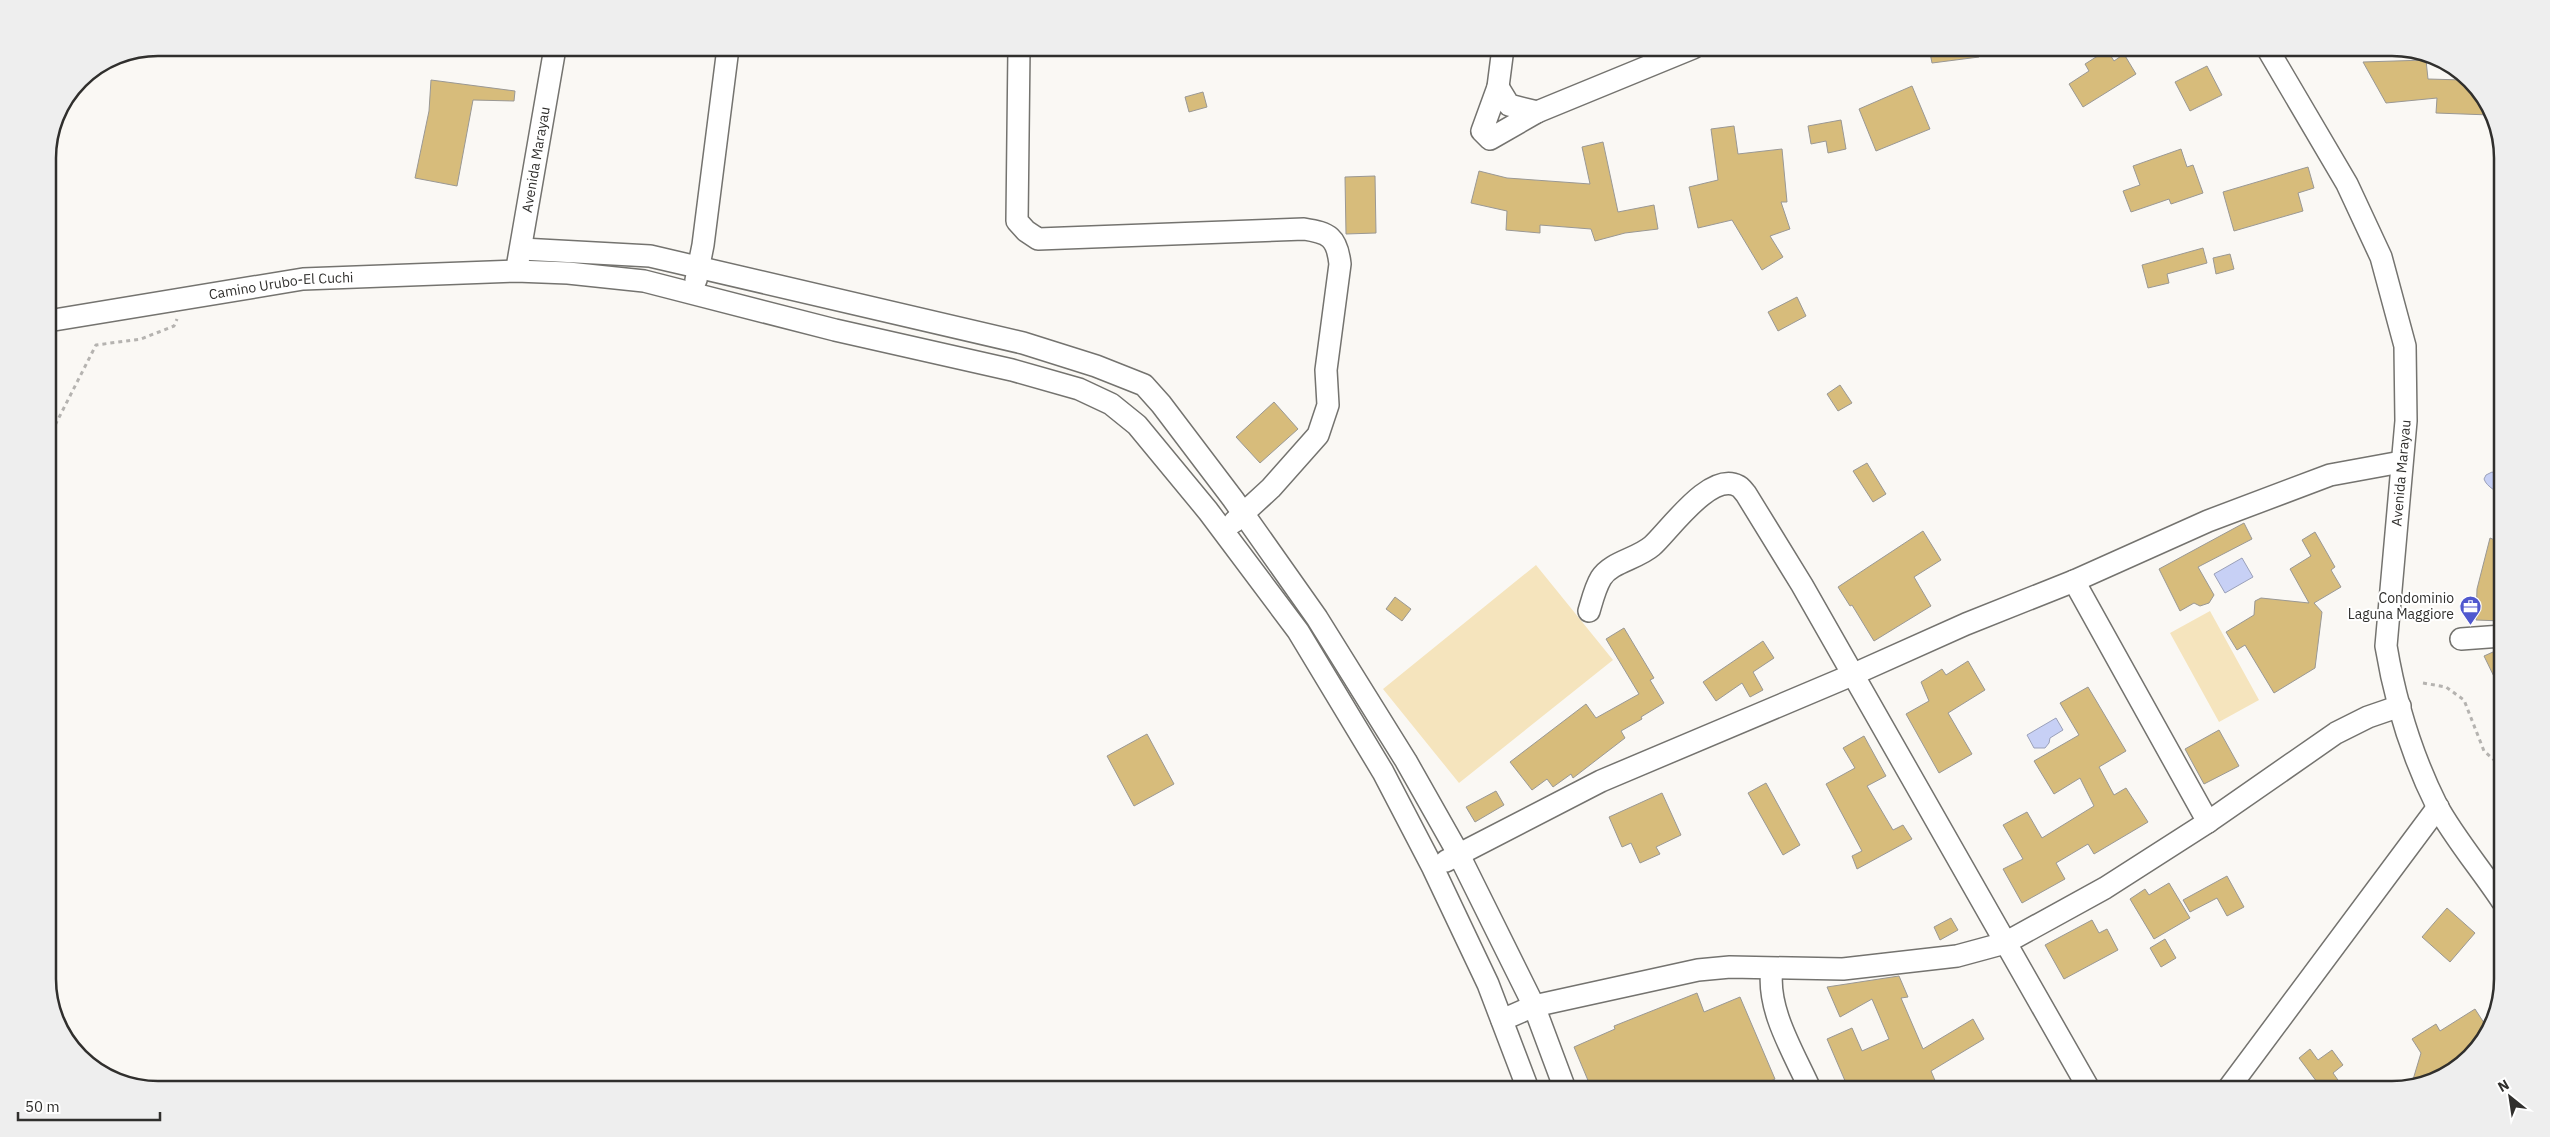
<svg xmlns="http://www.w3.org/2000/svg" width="2550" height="1137" font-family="'IBM Plex Sans',sans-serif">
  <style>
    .green { fill: #f5e4bd }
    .water { fill: #c7d0f5; stroke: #9aa0b9 }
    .building { fill: #d7bc7b; stroke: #9a9894 }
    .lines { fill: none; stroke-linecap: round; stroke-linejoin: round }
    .minor-casing { stroke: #74736f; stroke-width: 24 }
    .path { stroke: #b5b3b0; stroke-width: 3; stroke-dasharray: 4 4; stroke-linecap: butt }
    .minor { stroke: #fff; stroke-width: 21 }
    .labels { text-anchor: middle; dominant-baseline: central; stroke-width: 4; stroke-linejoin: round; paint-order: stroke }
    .street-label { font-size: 14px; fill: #302f2d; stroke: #fff }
    .poi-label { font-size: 14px; fill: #302f2d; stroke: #fff; text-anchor: end }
    .rim { fill: none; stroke: #302f2d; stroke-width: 2.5 }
  </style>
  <rect width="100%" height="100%" fill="#faf8f4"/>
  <path class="green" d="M1536,565L1613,660L1459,783L1383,689Z
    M2210,611L2259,700L2219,722L2170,633Z"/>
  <path class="water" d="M2492,472L2502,476V499C2498,490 2487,488 2484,479L2486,475Z
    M2242,558L2253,577L2225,593L2214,574Z
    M2056,718L2063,730L2050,738L2049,743L2045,748H2034L2027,735Z"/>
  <path class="building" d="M1929,48H1978L1979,57L1932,63Z
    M2107,50L2114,61L2124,54L2136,74L2083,107L2069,84L2089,71L2085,64Z
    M2426,60L2428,79L2463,80L2484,97L2490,115L2436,113L2437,98L2386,103L2363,62Z
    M2207,66L2222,95L2190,111L2175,82Z
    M431,80L515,91L514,101L473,100L457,186L415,178L429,111Z
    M1912,86L1930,129L1876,151L1859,109Z
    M1203,92L1207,107L1189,112L1185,97Z
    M1841,120L1846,149L1828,153L1826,141L1811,144L1808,126Z
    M1734,126L1738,154L1782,149L1787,202H1781L1790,229L1770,236L1783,257L1762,270L1732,220L1698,228L1689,187L1718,180L1711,129Z
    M1603,142L1618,212L1654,205L1658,229L1625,233L1595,241L1591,229L1540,225V233L1506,230L1507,211L1471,203L1479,171L1507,178L1590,184L1582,147Z
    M2181,149L2187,167L2193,165L2203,193L2171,204L2169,199L2131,212L2123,191L2140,185L2133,166Z
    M2308,167L2314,188L2298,193L2303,211L2234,231L2223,192Z
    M1375,176L1376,233L1346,234L1345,177Z
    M2203,248L2207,263L2167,274L2169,283L2148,288L2142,265Z
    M2230,254L2234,269L2216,274L2213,258Z
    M1797,297L1806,316L1778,331L1768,312Z
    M1840,385L1852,403L1838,411L1827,394Z
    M1274,402L1298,429L1260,463L1236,437Z
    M1867,463L1886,494L1873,502L1853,471Z
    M2244,523L2252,539L2198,567L2214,595L2209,603L2200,606L2194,603L2180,611L2159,569Z
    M1923,531L1941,560L1914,577L1931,606L1874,641L1852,605L1850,606L1838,587Z
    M2315,532L2335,567L2331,570L2341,587L2314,603L2322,612L2315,668L2274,693L2245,645L2237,650L2226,632L2254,615L2255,601L2261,598L2309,603L2290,569L2311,556L2302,540Z
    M2490,538L2502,543V621L2476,620L2477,589Z
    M1395,597L1411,609L1402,621L1386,609Z
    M1624,628L1654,678L1650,680L1664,703L1641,717L1642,719L1621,731L1625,738L1573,778L1571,774L1553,787L1547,779L1532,790L1510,762L1586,704L1596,718L1639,694L1606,639Z
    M1763,641L1774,658L1753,672L1763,690L1750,697L1742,683L1716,701L1703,682Z
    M2502,648V693L2484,656Z
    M1968,661L1985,690L1948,713L1972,754L1939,773L1906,714L1929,701L1921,682L1942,669L1946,675Z
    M2088,687L2126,751L2099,767L2114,795L2126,788L2148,822L2094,854L2088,844L2056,863L2065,879L2022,903L2003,869L2023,859L2003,825L2027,812L2042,838L2094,806L2080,778L2054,794L2034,761L2079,735L2060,703Z
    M2219,730L2239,766L2204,784L2185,749Z
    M1147,734L1174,784L1134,806L1107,756Z
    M1864,736L1886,776L1867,786L1893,830L1903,825L1912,839L1857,869L1852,856L1862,851L1826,784L1855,768L1843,748Z
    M1766,783L1800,845L1783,855L1748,793Z
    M1496,791L1504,805L1475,822L1466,807Z
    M1662,793L1681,835L1656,847L1660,854L1640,863L1631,843L1622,847L1609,817Z
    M2227,876L2244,907L2227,916L2217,898L2190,912L2183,900Z
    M2169,883L2190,918L2154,939L2130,899L2145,889L2149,895Z
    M2447,908L2475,933L2450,962L2422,937Z
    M1951,918L1958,930L1940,940L1934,927Z
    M2092,920L2099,933L2107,929L2118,950L2064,979L2045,945Z
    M2165,939L2176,958L2161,967L2150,948Z
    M1899,976L1908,997L1901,998L1923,1049L1973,1019L1984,1039L1931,1071L1939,1090H1849L1827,1039L1852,1028L1862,1051L1889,1039L1872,999L1840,1017L1827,987Z
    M1697,993L1704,1012L1740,997L1775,1079L1752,1090H1592L1574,1047L1615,1029L1614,1026Z
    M2475,1009L2488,1029L2453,1071L2412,1083L2421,1053L2412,1039L2436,1024L2440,1031Z
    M2310,1049L2318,1060L2332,1050L2343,1065L2333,1073L2345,1090H2323L2299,1058Z"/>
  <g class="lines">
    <defs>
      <g id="minor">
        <path d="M1019,48L1017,221L1026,231L1038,239L1304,229C1329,233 1337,237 1340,264L1326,370L1328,405L1318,435L1271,488L1234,522"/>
        <path d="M1503,48L1498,87L1482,131L1490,139L1537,112L1693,48"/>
        <path d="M2267,48L2347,184L2381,257L2405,346L2406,421L2386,646C2395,700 2412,756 2437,806C2453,836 2483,872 2502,901"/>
        <path d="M1498,87L1509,105L1537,112"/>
        <path d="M522,249L650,256L1023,343L1096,366L1144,385L1161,404L1233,499L1317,618L1406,761L1458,853L1534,1006L1565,1089"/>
        <path id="s1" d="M518,262L555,48"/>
        <path d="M696,280L703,245L728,48"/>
        <path id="s2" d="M48,321L303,279L516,271L568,273L644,281L835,330L1012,370L1079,389L1111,404L1137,425L1208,511L1298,631L1383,772L1433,868L1488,984L1528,1089"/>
        <path d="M2074,581L2208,822"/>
        <path d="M1589,611C1592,601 1595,588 1601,578C1611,562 1637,559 1652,546C1669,531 1710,471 1738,486C1741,487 1744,492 1746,494L1802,585L2089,1089"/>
        <path d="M2461,639L2502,636"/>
        <path d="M1446,861L1601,781L1852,675L1966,624L2074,581L2208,521L2330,475L2401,462"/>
        <path d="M1772,969C1766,1009 1794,1053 1810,1089"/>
        <path d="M1502,1020L1534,1006L1698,970L1730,967L1843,969L1957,956L2005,943L2105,888L2208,822L2336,733L2368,717L2400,706"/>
        <path d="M2228,1089L2438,807"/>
      </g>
    </defs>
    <use href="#minor" class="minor-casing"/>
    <path class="path" d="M48,439L96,345L141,339L174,326L177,319
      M2423,683L2446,687L2464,700L2484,751L2502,767"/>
    <use href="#minor" class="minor"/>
  </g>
  <defs>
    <symbol id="office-pin" viewBox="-11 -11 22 30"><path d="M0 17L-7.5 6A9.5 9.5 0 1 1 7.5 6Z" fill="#5058ce" stroke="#fff"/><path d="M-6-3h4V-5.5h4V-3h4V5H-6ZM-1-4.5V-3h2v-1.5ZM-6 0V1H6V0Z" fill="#fff"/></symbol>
  </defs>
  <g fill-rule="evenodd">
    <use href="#office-pin" x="2458" y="594" width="25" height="34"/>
  </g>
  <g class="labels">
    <g class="street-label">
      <text stroke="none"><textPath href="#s1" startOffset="104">Avenida Marayau</textPath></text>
      <text stroke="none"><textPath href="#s2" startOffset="236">Camino Urubo-El Cuchi</textPath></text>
      <text transform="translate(2401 473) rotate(-85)">Avenida Marayau</text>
    </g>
    <g class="poi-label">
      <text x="2454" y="598">Condominio<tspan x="2454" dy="16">Laguna Maggiore</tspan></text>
    </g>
  </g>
  <path d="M0 0H2550V1137H0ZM158 56H2392A102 102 0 0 1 2494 158V979A102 102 0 0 1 2392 1081H158A102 102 0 0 1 56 979V158A102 102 0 0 1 158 56Z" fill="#eee" fill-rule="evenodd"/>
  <path class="rim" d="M158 56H2392A102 102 0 0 1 2494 158V979A102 102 0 0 1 2392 1081H158A102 102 0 0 1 56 979V158A102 102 0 0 1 158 56Z"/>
  <g transform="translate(2510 1097) rotate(330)" stroke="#ffffff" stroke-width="4" paint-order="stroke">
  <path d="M0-4L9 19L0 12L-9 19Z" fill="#302f2d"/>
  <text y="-8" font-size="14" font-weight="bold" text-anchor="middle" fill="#302f2d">N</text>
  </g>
  <path d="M18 1112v8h142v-8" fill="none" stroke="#302f2d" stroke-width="2.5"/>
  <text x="25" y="1112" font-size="15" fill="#302f2d" stroke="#ffffff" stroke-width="4" paint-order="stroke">50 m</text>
</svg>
